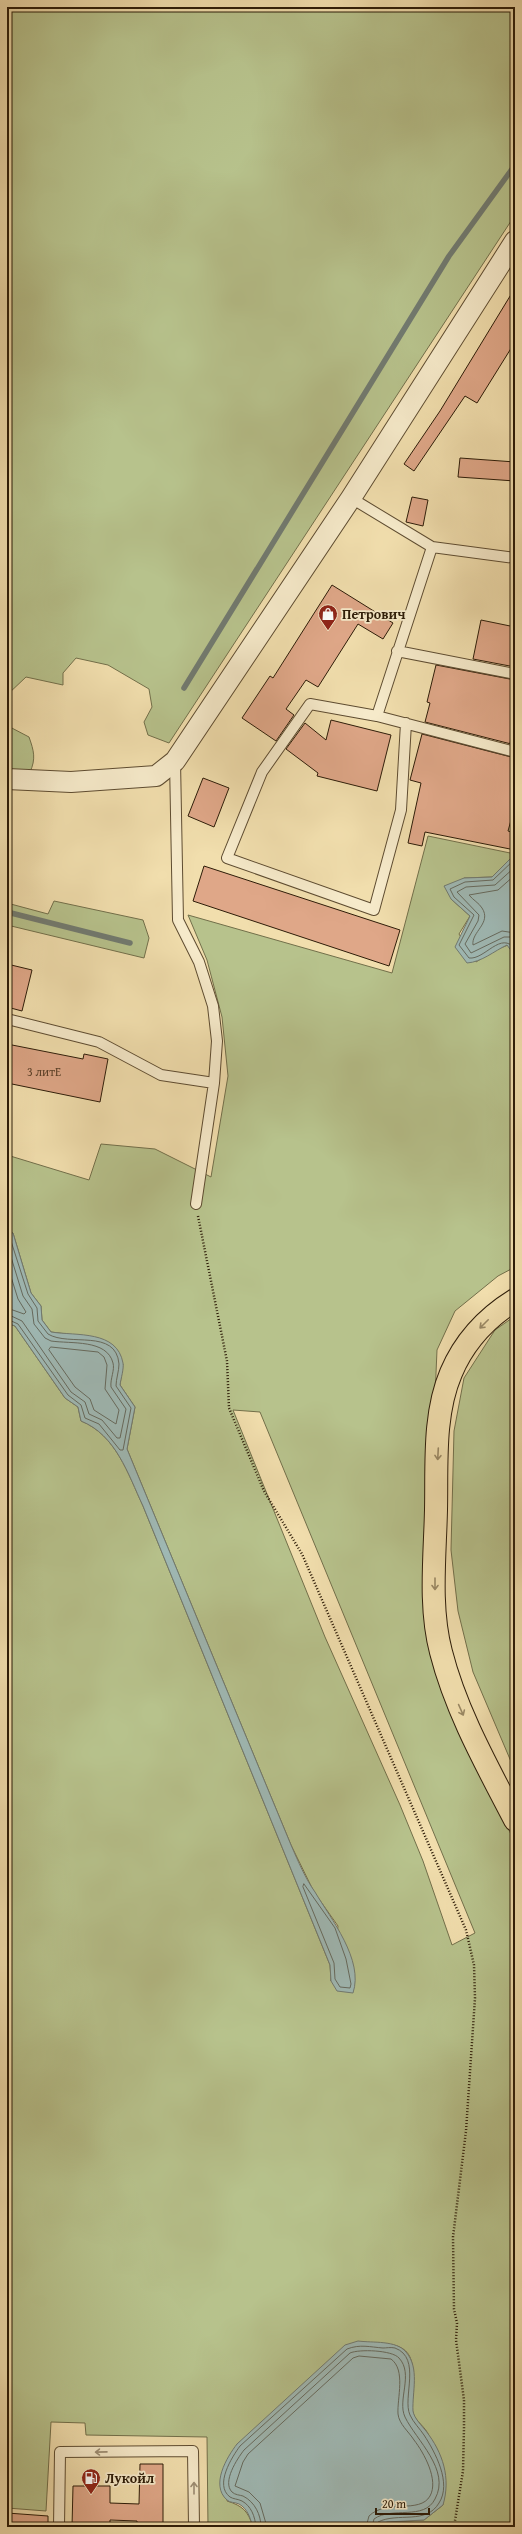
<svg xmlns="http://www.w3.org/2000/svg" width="522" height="2534" font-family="'Gentium Book Plus',serif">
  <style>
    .green { fill: #b7c28c; stroke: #726f4a; fill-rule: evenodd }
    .water { fill: #9fb9b5; stroke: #717a70 }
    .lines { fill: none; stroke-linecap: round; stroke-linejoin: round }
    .shore { stroke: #666a5e; stroke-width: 1 }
    .stream { stroke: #717a70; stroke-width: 5.5 }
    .building { fill: #dfa788; stroke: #2d1c08 }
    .lane-casing { stroke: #5e4c31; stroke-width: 12 }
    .street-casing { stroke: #5e4c31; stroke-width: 22 }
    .highway-casing { stroke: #2d1c08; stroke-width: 24 }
    .path { stroke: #2d1c08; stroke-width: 2.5; stroke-dasharray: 1 2; stroke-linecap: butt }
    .lane { stroke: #f6eaca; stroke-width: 10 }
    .street { stroke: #f6eaca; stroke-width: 20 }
    .highway { stroke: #f1dead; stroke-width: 22 }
    .oneway { stroke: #998763 }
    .oneway2 { stroke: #9c8d73 }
    .labels { text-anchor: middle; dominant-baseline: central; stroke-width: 3.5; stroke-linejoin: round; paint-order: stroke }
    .number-label { font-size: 12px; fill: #5a3f28 }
    .poi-label { font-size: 14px; font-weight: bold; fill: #2d1c08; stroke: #f6eaca; text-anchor: start }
  </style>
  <rect width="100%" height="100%" fill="#f1dead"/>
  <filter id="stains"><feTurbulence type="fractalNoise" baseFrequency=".005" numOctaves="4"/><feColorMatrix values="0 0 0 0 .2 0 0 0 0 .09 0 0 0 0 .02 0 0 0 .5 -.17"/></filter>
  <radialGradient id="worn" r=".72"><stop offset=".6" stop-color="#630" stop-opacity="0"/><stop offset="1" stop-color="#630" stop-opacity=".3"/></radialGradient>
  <path class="green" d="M7,7H515V215L169,743L148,735L144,722L152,707L149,689L108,665L76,658L63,673V685L26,677L7,695Z
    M7,708L8,726L29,737C34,751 36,759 30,772L7,769Z
    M428,836L515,854L492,877L464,878L451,899L470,916L459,934L476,962L493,951L508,945L515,956V1267L498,1276L455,1311L437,1350L426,1606L485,1779L515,1843V2428L510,2527H377L387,2522L424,2520L443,2505C438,2482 436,2458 429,2436C426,2427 415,2421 413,2413C406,2386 429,2344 382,2344L237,2444L227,2501C243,2506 248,2511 253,2527H208L207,2437L86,2435L85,2423L51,2422L46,2511L7,2508V1323L15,1326L65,1398L78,1407L81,1421C116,1435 128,1474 143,1506L330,1965L331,1981L338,1926L314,1892L291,1845L127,1449L135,1407L120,1385L123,1364L67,1334L51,1332L42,1320L41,1306L31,1293L13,1233L7,1232V1155L89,1180L101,1144L155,1149L211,1177L228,1076L222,1017L207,960L188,915L392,973ZM233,1410L260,1412L475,1933L452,1945L423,1861L400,1805L325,1637Z
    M54,901L143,920L149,938L144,958L7,925V903L48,914Z
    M515,1316V1771L473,1672L458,1611L451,1550L454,1431L464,1378L495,1330Z"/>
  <path class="water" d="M515,854V956L507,945C494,951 482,962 467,963L455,947L470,916L451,899L444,886L464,878L492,877Z
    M7,1232L13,1233L31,1293L41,1306L42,1320L51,1332C77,1336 117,1330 123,1363C124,1369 121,1378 120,1385L135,1407L127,1449L291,1845C298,1861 305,1878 315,1892C331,1919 364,1960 353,1993L337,1991L331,1981L330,1965L143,1506C128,1474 116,1435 81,1421L78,1407L65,1398L15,1326L7,1323Z
    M358,2341C373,2343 396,2340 406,2352C420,2368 412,2392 413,2411C414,2418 422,2426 426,2431C443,2453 451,2478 443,2505L424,2520L387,2522L377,2527H253C250,2518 248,2509 239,2504C235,2502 230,2503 227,2500C210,2485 227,2457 237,2444L345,2345Z"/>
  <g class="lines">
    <path class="shore" d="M515,859L493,880L465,882L450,889L454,897L474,915L459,945L469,958C485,960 501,930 515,949
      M515,867L495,885L466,887L457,892L479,915L478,921L465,944L471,953L504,937H510L515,940
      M515,875L498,890L469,895C473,900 479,903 482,908C492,923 471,932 473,945L502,931L515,933
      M7,1236L10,1238L28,1294L37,1308L38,1321L48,1334C69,1347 116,1328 119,1364C119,1371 116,1379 116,1386L131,1408L123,1450H120L99,1424L85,1418L81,1405L68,1395L18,1324L7,1319
      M7,1244L23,1296L32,1309L34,1324L45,1338L51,1341C71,1344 107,1339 113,1363C115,1370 110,1379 111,1387L126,1409L120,1438H117L102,1420L89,1414L85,1402L71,1392L22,1321L7,1314
      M7,1264L18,1299L26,1312L24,1314L7,1308
      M51,1347L98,1352L104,1357L107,1365L105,1389L119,1410L116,1424L94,1410L90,1399L75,1387L49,1350Z
      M304,1884L335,1928L346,1959L351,1984L350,1988L340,1987L335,1979L334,1963L303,1887Z
      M256,2527C255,2516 251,2506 242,2501C238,2499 233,2499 230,2497C214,2485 232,2457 240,2446L347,2349C360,2344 370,2347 383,2348C386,2348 391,2347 395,2348C422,2358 402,2398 410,2415C413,2422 420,2429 424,2435C435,2452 452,2483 439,2503C426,2525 398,2512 378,2522L377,2527
      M261,2527C261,2515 255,2502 243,2496C240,2495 235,2495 232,2492C222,2482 237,2459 244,2450L350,2353C359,2349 392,2350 399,2358C414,2374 397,2400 405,2417C416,2440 451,2470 435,2499C424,2521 392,2506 374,2519L372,2527
      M267,2527L260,2503L249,2492L235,2486L243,2462L248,2454L353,2358L359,2356L391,2359C406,2370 397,2398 398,2414C399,2424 409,2432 414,2440C424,2453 439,2480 430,2496C420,2514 386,2499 369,2516L366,2527"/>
    <path class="stream" d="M184,688L449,256L515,165
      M7,912L130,943"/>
  </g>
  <path class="building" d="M515,288V342L477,403L465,396L414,471L404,464L440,411Z
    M460,458L515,462V481L458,477Z
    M412,497L428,500L423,526L406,522Z
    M332,585L393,623L383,639L358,624L318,687L306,680L286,709L294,715L276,741L242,718L270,676L273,678Z
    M481,620L515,627V667L473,659Z
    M436,665L515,680V721L510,743L515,745L425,722L430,703L427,702Z
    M331,720L391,735L377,791L317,776L318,773L286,749L305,723L326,740Z
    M422,734L515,758V806L508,831L515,833V850L425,832L422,846L408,843L421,783L410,780Z
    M203,778L229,788L214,827L188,816Z
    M204,866L400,930L389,966L193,901Z
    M7,964L32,970L22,1011L7,1007Z
    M7,1044L83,1059L84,1054L108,1059L100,1102L7,1083Z
    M140,2464H163V2527H137V2521L110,2520V2527H72L73,2486H110V2503L139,2504Z
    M7,2513L48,2516V2527H7Z"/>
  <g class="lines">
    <defs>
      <path id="lane" d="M351,498L432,547L515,558
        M397,651L515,674
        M377,716L432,547
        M406,723L401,810L374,910L227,858L262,772L310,704L377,716L515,752
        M175,761L178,920L199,962L213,1006L217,1041L214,1083L196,1204
        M7,1019L99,1042L161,1075L214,1083
        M59,2527L60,2452L193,2451L194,2527"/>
      <path id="street" d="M7,779L71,782L156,776L175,761L351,498L515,241"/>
      <path id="highway" d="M515,1300C486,1318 464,1342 451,1373C433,1415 437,1466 436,1510C435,1556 429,1607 441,1652C456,1711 487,1766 515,1820"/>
    </defs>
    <use href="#lane" class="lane-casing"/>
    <use href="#street" class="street-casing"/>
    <use href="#highway" class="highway-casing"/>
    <path class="path" d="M198,1216L227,1361L229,1408L264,1491L302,1554L466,1930L474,1965L475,1998L466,2131L453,2237L454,2309L457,2323L456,2340L464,2400V2428L463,2471L454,2527"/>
    <use href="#lane" class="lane"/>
    <use href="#street" class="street"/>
    <use href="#highway" class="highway"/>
  </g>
  <defs><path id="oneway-shaft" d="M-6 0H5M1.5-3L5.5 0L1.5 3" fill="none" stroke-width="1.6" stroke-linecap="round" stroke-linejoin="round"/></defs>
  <g class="oneway">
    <use href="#oneway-shaft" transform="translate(484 1324) rotate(135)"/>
    <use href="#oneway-shaft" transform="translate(438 1454) rotate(93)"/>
    <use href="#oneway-shaft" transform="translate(435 1584) rotate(90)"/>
    <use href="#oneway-shaft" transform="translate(461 1710) rotate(66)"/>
  </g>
  <g class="oneway2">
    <use href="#oneway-shaft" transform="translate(101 2452) rotate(179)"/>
    <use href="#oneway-shaft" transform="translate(194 2488) rotate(-90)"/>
  </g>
  <defs>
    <symbol id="shop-pin" viewBox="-11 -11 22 30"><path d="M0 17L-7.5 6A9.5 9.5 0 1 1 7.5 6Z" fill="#8f2418" stroke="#f6eaca"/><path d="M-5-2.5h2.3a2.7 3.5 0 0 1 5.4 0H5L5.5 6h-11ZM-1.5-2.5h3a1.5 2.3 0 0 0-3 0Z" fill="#fff"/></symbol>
    <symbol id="fuel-pin" viewBox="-11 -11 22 30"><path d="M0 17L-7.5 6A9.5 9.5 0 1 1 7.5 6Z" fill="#8f2418" stroke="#f6eaca"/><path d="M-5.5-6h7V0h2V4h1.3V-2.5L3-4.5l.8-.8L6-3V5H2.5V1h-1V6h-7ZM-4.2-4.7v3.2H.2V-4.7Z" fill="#fff"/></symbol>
  </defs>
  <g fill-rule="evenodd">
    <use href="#shop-pin" x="317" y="603" width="22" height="30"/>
    <use href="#fuel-pin" x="80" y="2467" width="22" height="30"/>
  </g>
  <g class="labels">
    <g class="number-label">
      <text x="44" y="1071">3 литЕ</text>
    </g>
    <g class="poi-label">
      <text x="342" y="614">Петрович</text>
      <text x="105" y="2478">Лукойл</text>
    </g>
  </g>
  <rect width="522" height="2534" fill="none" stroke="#f1dead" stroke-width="24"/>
  <rect x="8" y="8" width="506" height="2518" fill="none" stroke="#2d1c08" stroke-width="2"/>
  <rect x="12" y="12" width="498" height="2510" fill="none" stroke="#2d1c08"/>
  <path d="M376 2508v6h53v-6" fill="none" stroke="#2d1c08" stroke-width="2"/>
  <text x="382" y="2508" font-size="12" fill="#2d1c08" stroke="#f6eaca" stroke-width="3" paint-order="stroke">20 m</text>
  <rect width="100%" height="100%" filter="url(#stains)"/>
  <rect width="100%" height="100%" fill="url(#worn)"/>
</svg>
